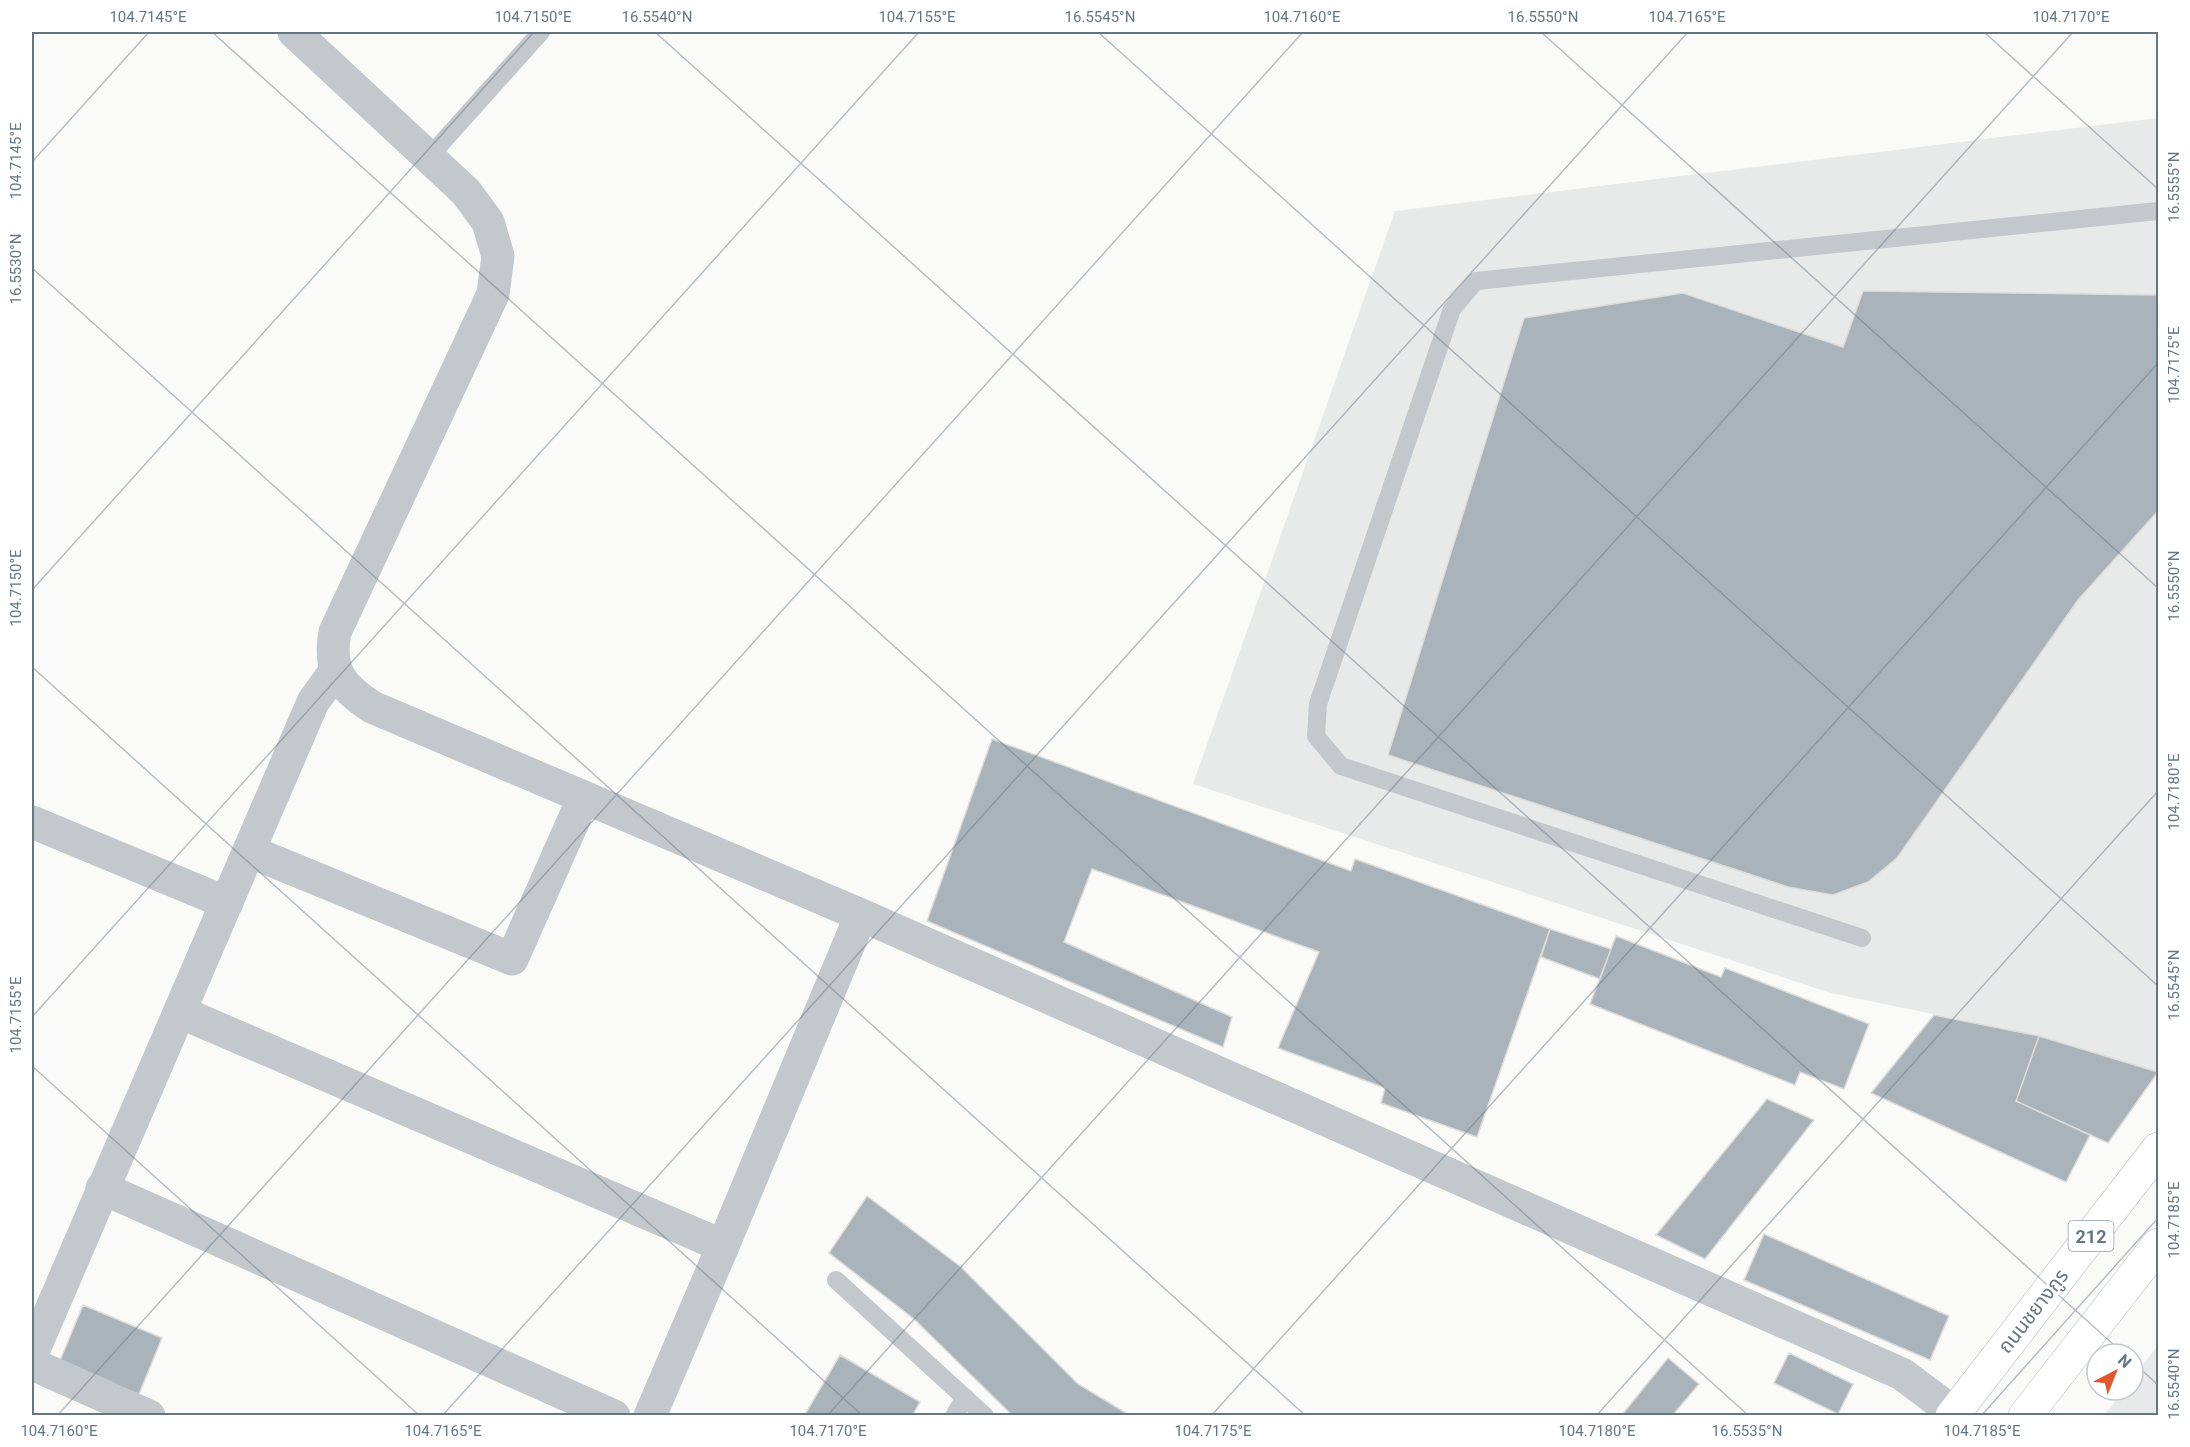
<svg xmlns="http://www.w3.org/2000/svg" width="2190" height="1447" font-family="Roboto,'Noto Sans Thai',sans-serif">
  <style>
    .built { fill: #e8e9e9 }
    .building { fill: #aab3b9; stroke: #dcdcda; stroke-width: 1.5 }
    .lines { fill: none; stroke-linecap: round; stroke-linejoin: round }
    .primary-casing { stroke: #b5babe; stroke-width: 34 }
    .service { stroke: #c3c8cc; stroke-width: 18 }
    .minor { stroke: #c3c8cc; stroke-width: 33 }
    .primary { stroke: #fff; stroke-width: 33 }
    .ticks { fill: none; stroke: #657683; stroke-width: 1.5; stroke-opacity: 0.45 }
    .labels { text-anchor: middle; dominant-baseline: central; stroke-width: 6; stroke-linejoin: round; paint-order: stroke }
    .shield { fill: #fff; stroke: #939fa8; stroke-width: 1.5 }
    .shield-label { font-size: 18px; font-weight: bold; fill: #657683 }
    .street-label { font-size: 20px; fill: #657683; stroke: #fff }
    .neatline { fill: none; stroke: #657683; stroke-width: 2 }
    .ticks-label { font-size: 15px; text-anchor: middle; fill: #657683 }
  </style>
  <rect width="100%" height="100%" fill="#fafaf8"/>
  <path class="built" d="M2158,118V1072L2039,1036L1831,993L1193,784L1395,211Z
    M2158,1345V1415H2104L2124,1390H2133V1378Z"/>
  <path class="building" d="M1863,291L2158,295V511L2078,600L1897,858L1868,882L1833,895L1788,887L1388,755L1524,318L1683,293L1843,347Z
    M992,739L1351,871L1355,859L1550,929L1477,1137L1381,1103L1385,1088L1278,1048L1319,952L1092,869L1064,942L1232,1017L1223,1047L927,921Z
    M1550,929L1611,949L1600,979L1541,957Z
    M1616,936L1721,977L1725,968L1869,1024L1844,1089L1800,1072L1795,1085L1590,1004Z
    M1934,1015L2039,1036L2016,1101L2090,1135L2066,1182L1871,1093Z
    M2039,1036L2158,1072L2108,1143L2016,1101Z
    M1767,1099L1814,1120L1705,1259L1656,1235Z
    M867,1196L961,1267L1078,1384L1131,1416H1013L914,1319L829,1253Z
    M1764,1234L1949,1316L1930,1360L1744,1280Z
    M83,1305L162,1338L139,1394L57,1368Z
    M1789,1353L1853,1384L1838,1414L1774,1383Z
    M840,1355L920,1402L912,1416H804Z
    M1668,1358L1699,1384L1672,1416H1621Z"/>
  <g class="lines">
    <defs>
      <path id="primary" d="M1952,1416L2158,1149
        M2025,1416L2158,1245"/>
    </defs>
    <use href="#primary" class="primary-casing"/>
    <path class="service" d="M429,157L541,32
      M1862,938L1341,766L1316,736L1318,704L1452,309L1476,281L2158,211
      M836,1280L985,1416
      M954,1416L965,1397"/>
    <path class="minor" d="M294,32L466,192L488,222L498,256L493,294L335,632C328,670 340,686 372,707L861,915L1902,1374L1954,1413
      M32,822L227,903
      M249,851L512,959L584,797
      M180,1012L723,1246
      M102,1188L614,1416
      M32,1354L313,702L336,670
      M32,1364L149,1416
      M650,1416L723,1246L861,915"/>
    <use href="#primary" class="primary"/>
  </g>
  <path class="ticks" d="M212,32L1749,1416M655,32L2124,1354M1098,32L2158,986M1541,32L2158,588M1984,32L2158,189M32,162L149,32M32,268L1306,1416M32,590L534,32M32,667L863,1416M32,1017L919,32M32,1066L420,1416M2133,1362L2158,1385M57,1416L1303,32M442,1416L1688,32M827,1416L2073,32M1211,1416L2158,363M1596,1416L2158,791M1981,1416L2158,1218"/>
  <g class="labels">
    <rect class="shield" x="2068.5" y="1221" width="45" height="30" rx="4.5"/>
    <g class="shield-label">
      <text x="2091" y="1236">212</text>
    </g>
    <g class="street-label">
      <text transform="translate(2033 1311) rotate(-52)">ถนนชยางกูร</text>
    </g>
  </g>
  <rect width="2190" height="1447" fill="none" stroke="#ffffff" stroke-width="66"/>
  <g transform="translate(2115 1372) rotate(42)"><circle r="28" fill="#ffffff" stroke="#c1c8cd" stroke-width="1.5"/>
  <path d="M0-4.5L10 22L0 15L-10 22Z" fill="#e4572e"/>
  <text y="-9" font-size="16" font-weight="bold" text-anchor="middle" fill="#657683">N</text>
  </g>
  <rect x="33" y="33" width="2124" height="1381" class="neatline"/>
  <g class="ticks-label">
    <text x="148" y="22">104.7145°E</text>
    <text x="533" y="22">104.7150°E</text>
    <text x="657" y="22">16.5540°N</text>
    <text x="917" y="22">104.7155°E</text>
    <text x="1100" y="22">16.5545°N</text>
    <text x="1302" y="22">104.7160°E</text>
    <text x="1543" y="22">16.5550°N</text>
    <text x="1687" y="22">104.7165°E</text>
    <text x="2071" y="22">104.7170°E</text>
    <text transform="translate(16 161) rotate(-90)" y="5">104.7145°E</text>
    <text transform="translate(2174 187) rotate(-90)" y="5">16.5555°N</text>
    <text transform="translate(16 269) rotate(-90)" y="5">16.5530°N</text>
    <text transform="translate(2174 365) rotate(-90)" y="5">104.7175°E</text>
    <text transform="translate(2174 586) rotate(-90)" y="5">16.5550°N</text>
    <text transform="translate(16 588) rotate(-90)" y="5">104.7150°E</text>
    <text transform="translate(2174 792) rotate(-90)" y="5">104.7180°E</text>
    <text transform="translate(2174 985) rotate(-90)" y="5">16.5545°N</text>
    <text transform="translate(16 1015) rotate(-90)" y="5">104.7155°E</text>
    <text transform="translate(2174 1220) rotate(-90)" y="5">104.7185°E</text>
    <text transform="translate(2174 1384) rotate(-90)" y="5">16.5540°N</text>
    <text x="59" y="1436">104.7160°E</text>
    <text x="443" y="1436">104.7165°E</text>
    <text x="828" y="1436">104.7170°E</text>
    <text x="1213" y="1436">104.7175°E</text>
    <text x="1597" y="1436">104.7180°E</text>
    <text x="1747" y="1436">16.5535°N</text>
    <text x="1982" y="1436">104.7185°E</text>
  </g>
</svg>
